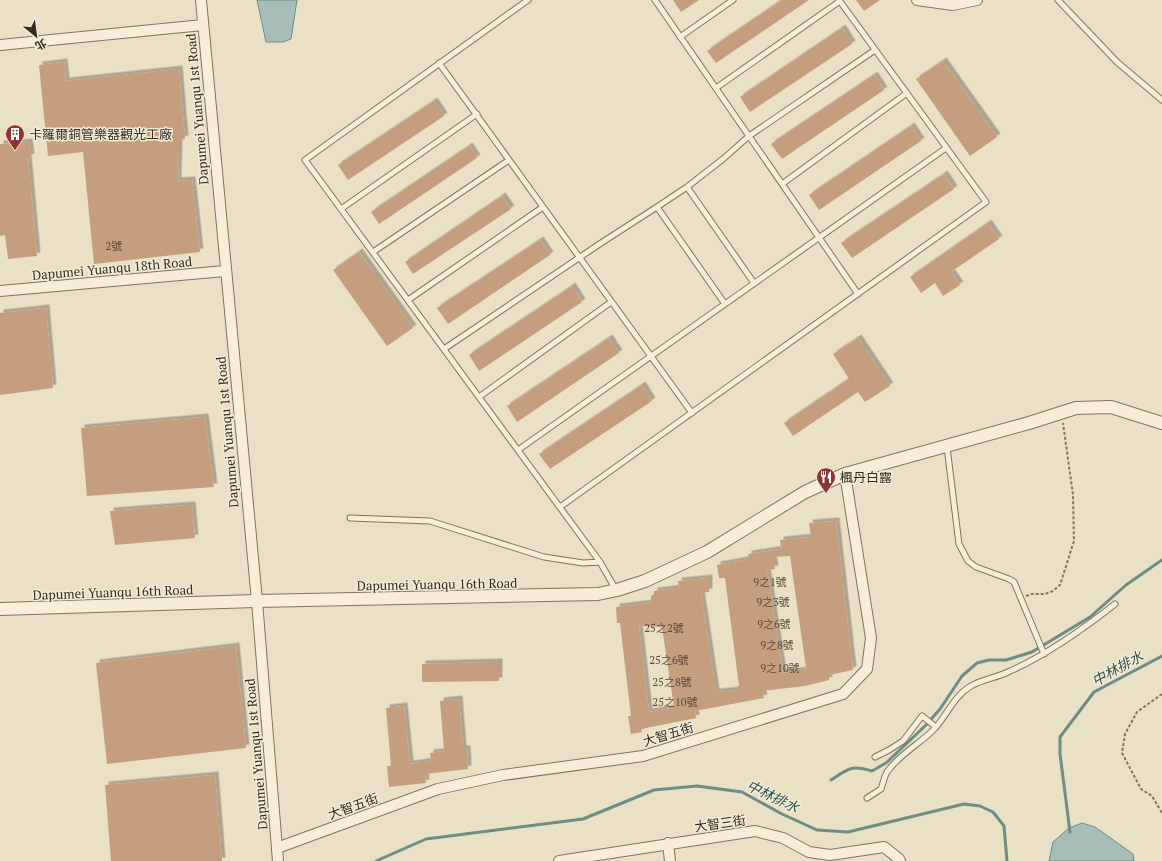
<svg xmlns="http://www.w3.org/2000/svg" width="1162" height="861" font-family="'PT Serif','Noto Sans TC',serif">
  <style>
    .water { fill: #a7beb8; stroke: #6f8c85 }
    .lines { fill: none; stroke-linecap: round; stroke-linejoin: round }
    .stream { stroke: #6f8c85; stroke-width: 3 }
    .building { fill: #c59e80; fill-rule: evenodd; filter: url(#shadow) }
    .service-casing { stroke: #84735e; stroke-width: 7 }
    .minor-casing { stroke: #84735e; stroke-width: 12 }
    .tertiary-casing { stroke: #84735e; stroke-width: 14 }
    .path { stroke: #84735e; stroke-width: 2; stroke-dasharray: 3 2; stroke-linecap: butt }
    .service { stroke: #f6eed9; stroke-width: 5 }
    .minor { stroke: #f6eed9; stroke-width: 10 }
    .tertiary { stroke: #f6eed9; stroke-width: 12 }
    .labels { text-anchor: middle; dominant-baseline: central; stroke-width: 3; stroke-linejoin: round; paint-order: stroke }
    .number-label { font-size: 11px; fill: #5a4838 }
    .street-label { font-size: 13px; fill: #362b20; stroke: #f2ebd5 }
    .poi-label { font-size: 13px; fill: #362b20; stroke: #f2ebd5; text-anchor: start }
    .water-label { font-size: 14px; font-style: italic; fill: #315453; stroke: #f2ebd5 }
  </style>
  <defs>
    <filter id="shadow"><feDropShadow dx="3.5" dy="-3.5" stdDeviation="0" flood-color="#0004"/></filter>
  </defs>
  <rect width="100%" height="100%" fill="#eae0c6"/>
  <path class="water" d="M257,0H297L291,39L283,42H266Z
    M1082,823L1095,827L1133,854L1134,861H1049L1053,842L1069,828Z"/>
  <g class="lines">
    <path class="stream" d="M831,780C849,768 851,765 872,771L886,763L926,725L940,709L962,676L977,663L989,660H1006L1032,652L1090,617L1126,585L1162,560
      M1070,832L1060,754V737L1094,692L1162,656
      M376,861L426,839L583,819L654,790L697,786L742,792L782,814L817,830L848,832L964,804L980,806L993,812L1004,826L1007,861"/>
  </g>
  <path class="building" d="M673,0H699L681,12Z
    M782,0H809L716,63L707,51Z
    M856,0H880L864,11Z
    M842,28L852,44L750,112L740,97Z
    M943,61L997,137L970,156L916,79Z
    M64,62L66,81L179,69L185,139L179,140L178,181L192,180L200,252L94,264L83,152L48,156L39,65Z
    M874,75L884,90L782,159L771,144Z
    M434,101L444,116L348,180L338,165Z
    M911,126L921,141L819,210L809,195Z
    M29,142L31,157L28,158L37,256L8,259L5,235L0,236V144Z
    M469,146L477,158L379,224L371,212Z
    M944,174L954,189L852,258L841,243Z
    M502,196L511,209L413,274L405,262Z
    M988,223L999,239L951,272L960,285L943,296L935,283L921,293L910,277Z
    M540,240L550,255L448,324L437,308Z
    M359,252L413,328L387,346L333,270Z
    M572,286L582,302L479,371L469,355Z
    M46,308L53,388L0,395V313Z
    M609,338L619,353L517,422L507,406Z
    M858,338L890,386L865,402L858,392L793,436L784,423L849,379L833,354Z
    M642,385L652,401L550,469L539,454Z
    M205,417L214,487L87,496L81,428Z
    M192,505L195,538L115,545L110,511Z
    M836,521L853,670L829,675V680L805,686L762,691L764,698L695,711L696,718L641,729L642,732L631,734L628,716H631L620,623H617L616,607L651,603V596L654,594V591L679,588L678,581L709,578V592L701,593L716,692L738,690L737,686H739L725,578H719L717,565L749,559L748,554L781,549L780,540L811,537L809,523ZM790,556L806,668L804,669V670L783,673L767,570L775,569L773,557ZM639,626L662,627L674,707L672,708L649,712Z
    M236,646L246,748L107,764L96,663Z
    M499,662V681L422,682V664Z
    M459,699L463,749H467L468,769L425,774L426,783L389,787L387,766H391L386,708L404,706L410,764L431,761L430,753L444,751L440,701Z
    M215,775L222,861H111L105,785Z"/>
  <g class="lines">
    <defs>
      <path id="service" d="M528,0L305,160L600,562
        M655,0L858,294
        M1058,0L1117,62L1162,100
        M680,37L733,0
        M439,63L692,413
        M716,88L840,1
        M782,184L907,93
        M687,187L723,159L749,136L875,50
        M341,209L477,114
        M373,252L509,160
        M408,300L543,207
        M725,304L657,207L687,187L754,283
        M444,349L601,243L657,207
        M479,397L611,302
        M947,447L959,544L968,561L976,567L1009,579L1014,582L1044,654
        M518,450L946,148
        M560,507L986,202L839,0
        M350,518L430,521L544,557L583,563L600,562L616,590
        M875,757L889,750L903,741L922,716L936,727
        M867,798L881,789C883,784 884,777 887,772C900,753 922,743 936,727C948,713 955,695 971,686C983,679 996,678 1008,672C1047,655 1082,630 1115,604"/>
      <path id="minor" d="M201,0L257,601L278,861
        M917,0L953,5L977,0
        M0,45L203,25
        M0,291L225,271
        M668,843L670,861
        M277,848L438,789L503,775L643,756L843,694L867,669L871,638L845,474
        M559,861L755,831L783,838L809,852L830,855L884,847L899,859L900,861"/>
      <path id="tertiary" d="M0,609L257,601L598,594L617,590L645,581L707,552L805,492L845,474L1029,423L1076,408L1111,407L1162,423"/>
    </defs>
    <use href="#service" class="service-casing"/>
    <use href="#minor" class="minor-casing"/>
    <use href="#tertiary" class="tertiary-casing"/>
    <path class="path" d="M1026,596L1032,594H1045L1053,591L1060,585L1074,541L1073,495L1063,423
      M1162,694L1137,712L1125,734L1122,753L1141,789L1152,796L1162,813"/>
    <use href="#service" class="service"/>
    <use href="#minor" class="minor"/>
    <use href="#tertiary" class="tertiary"/>
  </g>
  <defs>
    <symbol id="building-pin" viewBox="-11 -11 22 30"><path d="M0 17L-7.5 6A9.5 9.5 0 1 1 7.5 6Z" fill="#8e3533" stroke="#f2ebd5"/><path d="M-4-6H4V6H1V3H-1V6H-4ZM-2.5-4.3h1.7v1.8h-1.7ZM.8-4.3h1.7v1.8H.8ZM-2.5-1h1.7V.8h-1.7ZM.8-1h1.7V.8H.8Z" fill="#fff"/></symbol>
    <symbol id="restaurant-pin" viewBox="-11 -11 22 30"><path d="M0 17L-7.5 6A9.5 9.5 0 1 1 7.5 6Z" fill="#8e3533" stroke="#f2ebd5"/><path d="M-5-6h1v4h1v-4h1v4h1v-4h1v5L-1.5 .5V6h-2V.5L-5-1ZM5-6V6H3V1.5H1.5Q1.5-4 5-6Z" fill="#fff"/></symbol>
  </defs>
  <g fill-rule="evenodd">
    <use href="#building-pin" x="4" y="123" width="22" height="30"/>
    <use href="#restaurant-pin" x="815" y="466" width="22" height="30"/>
  </g>
  <g class="labels">
    <g class="number-label">
      <text x="114" y="246">2號</text>
      <text x="770" y="582">9之1號</text>
      <text x="773" y="602">9之3號</text>
      <text x="774" y="624">9之6號</text>
      <text x="664" y="628">25之2號</text>
      <text x="777" y="645">9之8號</text>
      <text x="669" y="660">25之6號</text>
      <text x="780" y="668">9之10號</text>
      <text x="672" y="682">25之8號</text>
      <text x="675" y="702">25之10號</text>
    </g>
    <g class="street-label">
      <text transform="translate(197 109) rotate(-95)">Dapumei Yuanqu 1st Road</text>
      <text transform="translate(112 268) rotate(-5)">Dapumei Yuanqu 18th Road</text>
      <text transform="translate(227 432) rotate(-95)">Dapumei Yuanqu 1st Road</text>
      <text transform="translate(437 584) rotate(-1)">Dapumei Yuanqu 16th Road</text>
      <text transform="translate(113 592) rotate(-2)">Dapumei Yuanqu 16th Road</text>
      <text transform="translate(668 734) rotate(-17)">大智五街</text>
      <text transform="translate(256 754) rotate(-95)">Dapumei Yuanqu 1st Road</text>
      <text transform="translate(353 806) rotate(-20)">大智五街</text>
      <text transform="translate(720 823) rotate(-8)">大智三街</text>
    </g>
    <g class="poi-label">
      <text x="29" y="134">卡羅爾銅管樂器觀光工廠</text>
      <text x="840" y="477">楓丹白露</text>
    </g>
    <g class="water-label">
      <text transform="translate(1117 668) rotate(-29)">中林排水</text>
      <text transform="translate(773 796) rotate(26)">中林排水</text>
    </g>
  </g>
  <g transform="translate(36 36) rotate(151)" stroke="#f2ebd5" stroke-width="3" paint-order="stroke">
  <path d="M0-3L7 15L0 10L-7 15Z" fill="#362b20"/>
  <text y="-6" font-size="11" font-weight="bold" text-anchor="middle" fill="#362b20">北</text>
  </g>
</svg>
